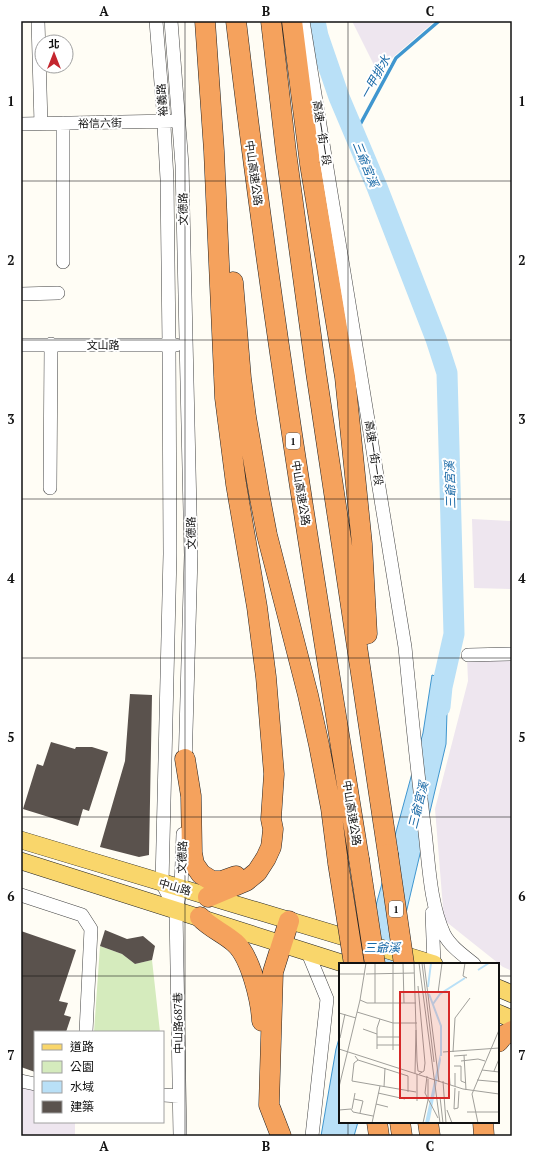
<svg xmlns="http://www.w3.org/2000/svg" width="533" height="1157" font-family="'PT Serif','Noto Sans TC',serif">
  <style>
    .industrial { fill: #eee6ef }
    .green { fill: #d5ebbd }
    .water { fill: #b9e0f7; stroke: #3f96cf }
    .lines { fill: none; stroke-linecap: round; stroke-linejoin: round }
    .stream { stroke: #3f96cf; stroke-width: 3.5 }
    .river { stroke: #b9e0f7; stroke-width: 21 }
    .building { fill: #5a524d }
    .minor-casing { stroke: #444; stroke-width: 14 }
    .major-casing { stroke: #222; stroke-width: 18 }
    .highway-casing { stroke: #222; stroke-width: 21 }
    .minor { stroke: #fff; stroke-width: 13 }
    .major { stroke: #f9d66b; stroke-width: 17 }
    .highway { stroke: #f5a25d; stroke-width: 20 }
    .highway-bridge-casing { stroke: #222; stroke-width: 21; stroke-linecap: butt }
    .highway-bridge { stroke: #f5a25d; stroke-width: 20 }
    .grid { fill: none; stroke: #111; stroke-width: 1; stroke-opacity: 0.55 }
    .labels { text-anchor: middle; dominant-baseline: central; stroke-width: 4; stroke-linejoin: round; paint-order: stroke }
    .shield { fill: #fff; stroke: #585858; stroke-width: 1 }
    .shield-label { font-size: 10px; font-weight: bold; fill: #111 }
    .street-label { font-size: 11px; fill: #111; stroke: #fff }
    .water-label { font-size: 12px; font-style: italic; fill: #1768a6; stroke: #fff }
    .inset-river { fill: none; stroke: #b9e0f7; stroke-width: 2 }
    .inset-road { fill: none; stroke: #a09f9a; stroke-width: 1 }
    .view { fill: #d62828; fill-opacity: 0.15; stroke: #d62828; stroke-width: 2 }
    .inset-edge { fill: none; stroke: #111; stroke-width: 2 }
    .neatline { fill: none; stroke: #111; stroke-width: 1.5 }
    .grid-label { font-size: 13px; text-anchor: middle; font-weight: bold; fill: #111 }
  </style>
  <rect width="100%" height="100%" fill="#fffdf5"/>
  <path class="industrial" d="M352,21H435L377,71Z
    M472,519L512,521V589L474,588Z
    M512,656V971L503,967L444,920L435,809L468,681L467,657Z
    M21,1076L35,1079V1122H75V1136H21Z"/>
  <path class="green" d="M100,946L122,954L135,964L152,960L160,1032H94Z"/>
  <path class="water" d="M432,675L448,680L446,744L394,964H360L423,733Z
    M340,1035V1122H358L354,1136H321L336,1049Z"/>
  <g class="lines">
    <path class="stream" d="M355,134L396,58L439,21"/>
    <path class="river" d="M315,21L318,36L339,97L377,187L436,339L447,373L454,634L442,687L440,707"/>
  </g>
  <path class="building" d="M130,694L152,695L149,855L139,857L100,847L125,761Z
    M51,742L75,749L76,747H92L108,752L89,811L83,809L78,826L23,809L37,764L43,766Z
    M105,930L127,939L143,936L155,946L152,960L135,964L122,954L100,946Z
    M21,931L76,950L59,1001L68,1003L64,1015L71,1017L66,1032H35V1072L21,1067Z"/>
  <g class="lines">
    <defs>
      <path id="minor" d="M38,21L41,124
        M156,21L163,108L167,179L169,345L170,554L162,883L176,910
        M171,21L182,165L191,555L185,767
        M303,21L405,647C411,709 417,770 425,832C429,866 430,903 444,934C450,946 463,955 474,964
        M63,123V262
        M21,124L172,121
        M21,294L58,293
        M21,345H176
        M50,488L51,344
        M468,655L512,654
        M21,895L82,915L91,929L86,1032
        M432,913L434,964
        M308,953L327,999L312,1136
        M21,1081L35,1084
        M163,1095L179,1096
        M180,1136L176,910L181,888L183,834"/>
      <path id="major" d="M21,840L434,964
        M21,861L345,964
        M498,988L512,994
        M498,1013L512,1019"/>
      <path id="highway" d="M205,21L214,151L225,398L236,484L257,607L266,677L274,774L271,819L273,829L272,839L271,847L266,858L257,872L246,881L208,897
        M236,21C269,302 314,580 359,859
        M271,21L286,152L316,372L388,854
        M292,21L310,164L345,377L362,544L367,634
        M233,282L241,378L246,417L259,493L267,535L308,695L319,745L331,808L338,863
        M185,759L191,796L192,853L194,864L201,874L212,881H222L236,876
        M200,917C210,928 224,933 235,943C251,957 261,1001 262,1021
        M498,1042L503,1036L512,1031
        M377,1122L379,1136
        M400,1122L402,1136
        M428,1122L430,1136
        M483,1122L484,1136
        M281,1136L269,1105L273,972L289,921"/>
    </defs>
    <use href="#minor" class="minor-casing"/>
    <use href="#major" class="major-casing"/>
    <use href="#highway" class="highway-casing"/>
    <use href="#minor" class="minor"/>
    <use href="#major" class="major"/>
    <use href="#highway" class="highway"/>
    <defs>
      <path id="highway-bridge" d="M388,854L404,964
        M359,859L375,964
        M338,863L354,964"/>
    </defs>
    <use href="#highway-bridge" class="highway-bridge-casing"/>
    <use href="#highway-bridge" class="highway-bridge"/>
  </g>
  <path class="grid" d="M185,21V1136M348,21V964M21,181H512M21,340H512M21,499H512M21,658H512M21,817H512M21,976H340M498,976H512M348,1122V1136"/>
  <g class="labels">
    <g class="shield">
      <rect x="286" y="433" width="14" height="16" rx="3"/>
      <rect x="389" y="901" width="14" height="16" rx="3"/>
    </g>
    <g class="shield-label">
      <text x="293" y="441">1</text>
      <text x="396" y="909">1</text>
    </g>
    <g class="street-label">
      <text transform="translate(162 100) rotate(-94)">裕義路</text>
      <text transform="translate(100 123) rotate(-1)">裕信六街</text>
      <text transform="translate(322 133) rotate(81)">高速一街一段</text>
      <text transform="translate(254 173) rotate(82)">中山高速公路</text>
      <text transform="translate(183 209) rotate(-91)">文德路</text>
      <text x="103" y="345">文山路</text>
      <text transform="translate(374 453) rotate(81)">高速一街一段</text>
      <text transform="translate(301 493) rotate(81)">中山高速公路</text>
      <text transform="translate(191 533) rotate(-91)">文德路</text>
      <text transform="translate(352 813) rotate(81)">中山高速公路</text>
      <text transform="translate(182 857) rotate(-88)">文德路</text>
      <text transform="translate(175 887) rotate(16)">中山路</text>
      <text transform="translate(178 1023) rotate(-91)">中山路687巷</text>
    </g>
    <g class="water-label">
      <text transform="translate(375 77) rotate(-61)">一甲排水</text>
      <text transform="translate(366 164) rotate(68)">三爺宮溪</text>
      <text transform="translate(450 485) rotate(-92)">三爺宮溪</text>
      <text transform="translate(418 805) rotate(-76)">三爺宮溪</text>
      <text x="382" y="947">三爺溪</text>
    </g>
  </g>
  <g transform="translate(339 963)">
    <rect width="160" height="160" fill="#fffdf5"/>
    <path d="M101,91L102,97L91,156L90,160H86Z" fill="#b9e0f7"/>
    <path class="inset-river" d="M139,7L150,0M89,24L92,0M90,31L102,63V93M94,41L101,31L126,15"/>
    <path class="inset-road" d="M36,0V40M54,0V87M64,0L65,40M75,0L78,98M80,0L101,160M83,0L95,99M85,0L100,119M126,0L124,13L128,15M0,11H26M27,11L75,10M79,23L86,100L85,108L80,111M99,30L103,0M21,37L28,40H77M18,49L54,60H78M0,50L17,55M24,66L38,71M38,74H61M1,75L6,51M38,82H61M0,86L124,126L160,131M38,86V65L41,56M104,89L160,85M114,89L116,55L131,35M125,92L127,127M16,93L19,97L69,113V129M115,93L128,92M19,97L15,100L13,118L77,129M78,98L79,108L83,109M122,98L139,96L146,98M115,103H122V118L127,120M110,106L111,122M143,107L160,109M155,108L160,96M76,110L77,67M78,111V138M88,113L86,130L99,155M138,117L160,119M104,118L107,160M116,123V110M0,124L21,37L27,0M45,124L46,105M116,125L115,146L119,145L120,128M39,130L66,136M101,134L104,160M15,136L24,138L21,150M37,141L49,144M13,146L16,130M0,147L12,146L14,149L34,153M108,147L113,160M128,149H160M33,160L41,123M84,160L89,137V116M139,160L133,131L160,67"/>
    <path class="view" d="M61,29H110V135H61Z"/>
    <rect width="160" height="160" class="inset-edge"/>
  </g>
  <rect width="533" height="1157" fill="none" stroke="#ffffff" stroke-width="44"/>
  <rect x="34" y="1031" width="130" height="92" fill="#ffffff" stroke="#a0a0a0"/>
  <rect x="42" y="1044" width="20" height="6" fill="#f9d66b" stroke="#a0a0a0"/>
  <text x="70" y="1051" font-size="12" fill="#111111">道路</text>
  <rect x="42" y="1061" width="20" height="12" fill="#d5ebbd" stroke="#a0a0a0"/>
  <text x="70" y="1071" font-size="12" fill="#111111">公園</text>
  <rect x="42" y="1081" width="20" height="12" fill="#b9e0f7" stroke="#a0a0a0"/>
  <text x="70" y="1091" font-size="12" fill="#111111">水域</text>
  <rect x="42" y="1101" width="20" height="12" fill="#5a524d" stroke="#a0a0a0"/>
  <text x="70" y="1111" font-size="12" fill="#111111">建築</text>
  <g transform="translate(54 54)"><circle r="19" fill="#ffffff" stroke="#a0a0a0"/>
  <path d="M0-3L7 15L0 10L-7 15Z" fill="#c4262e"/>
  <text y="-6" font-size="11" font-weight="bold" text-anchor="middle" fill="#111111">北</text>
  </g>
  <rect x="22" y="22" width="489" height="1113" class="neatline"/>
  <g class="grid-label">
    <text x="104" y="16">A</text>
    <text x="266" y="16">B</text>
    <text x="430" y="16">C</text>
    <text x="11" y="106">1</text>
    <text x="522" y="106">1</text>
    <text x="11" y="265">2</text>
    <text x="522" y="265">2</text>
    <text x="11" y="424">3</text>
    <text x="522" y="424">3</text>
    <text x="11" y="583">4</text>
    <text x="522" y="583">4</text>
    <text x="11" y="742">5</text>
    <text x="522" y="742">5</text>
    <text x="11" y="901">6</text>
    <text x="522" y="901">6</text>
    <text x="11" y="1060">7</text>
    <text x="522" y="1060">7</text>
    <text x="104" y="1151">A</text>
    <text x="266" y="1151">B</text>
    <text x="430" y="1151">C</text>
  </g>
</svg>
